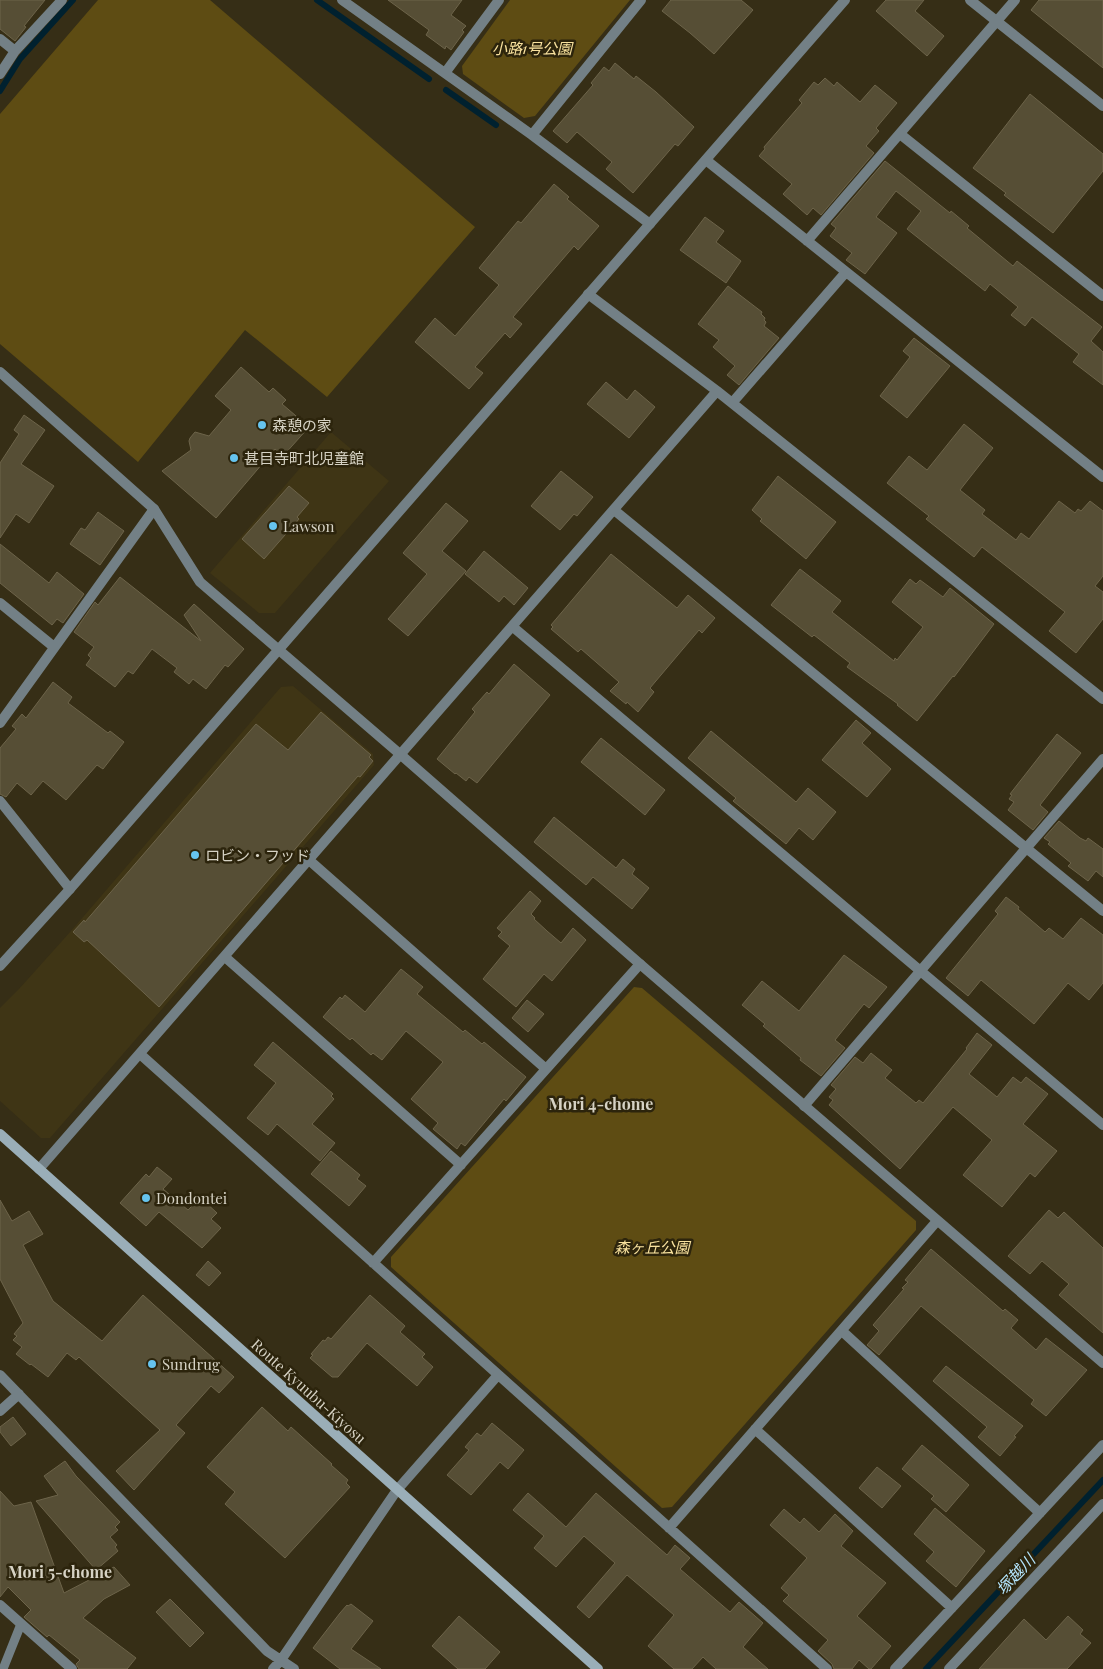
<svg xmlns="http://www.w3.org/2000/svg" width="1103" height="1669" font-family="'Playfair Display','Noto Sans JP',serif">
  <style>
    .built { fill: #3f3515 }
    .green { fill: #5e4c13 }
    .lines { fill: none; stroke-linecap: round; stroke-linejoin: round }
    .stream { stroke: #00212f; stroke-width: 6 }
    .building { fill: #564e35; stroke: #6d644a }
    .service { stroke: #738086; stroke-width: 9 }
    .minor { stroke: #738086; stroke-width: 10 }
    .tertiary { stroke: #738086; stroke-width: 10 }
    .secondary { stroke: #9aaeb8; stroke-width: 10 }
    .poi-dot { fill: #66c4ef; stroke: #2c240c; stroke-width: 2 }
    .labels { text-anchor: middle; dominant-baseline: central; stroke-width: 5; stroke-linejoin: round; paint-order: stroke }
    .park-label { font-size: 15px; font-style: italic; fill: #f9e29e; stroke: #2c240c }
    .poi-label { font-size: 15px; fill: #d6d2c4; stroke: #2c240c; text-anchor: start }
    .street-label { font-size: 15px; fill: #d6d2c4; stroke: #2c240c }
    .neighbourhood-label { font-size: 16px; font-weight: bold; fill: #d6d2c4; stroke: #2c240c }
    .water-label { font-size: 16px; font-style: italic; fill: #b5e6fe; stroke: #2c240c }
  </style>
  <rect width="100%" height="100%" fill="#362e16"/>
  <path class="built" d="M331,432L389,481L275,613H259L210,573Z
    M293,686L373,754L374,765L50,1138H41L0,1101V1008L19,989L71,931L281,687Z"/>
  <path class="green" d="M98,0H210L475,227L327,397L245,330L138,462L0,344V114Z
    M510,0H630L535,116L524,118L463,74L462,66Z
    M634,987L642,988L916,1221V1230L672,1507L662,1508L391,1267V1257Z"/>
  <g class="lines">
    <path class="stream" d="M317,0L429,79
      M446,90L496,125
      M0,91L20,59L73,0
      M926,1669L1103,1480"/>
  </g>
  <path class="building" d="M0,0H45L24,26L26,27L15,41L0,29Z
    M388,0H462L451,15L466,26L462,30L464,32L451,50L446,46L445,49L426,35L429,30Z
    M671,0H741L753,10L714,54L690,33L662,11Z
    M886,0H924L915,11L944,36L927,56L876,11Z
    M1039,0H1103V68L1031,10Z
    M615,63L634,79L636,76L656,92L694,127L678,146L675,144L633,193L606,169L612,162L577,132L567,143L553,131L593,85L591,83L604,67L609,71Z
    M825,78L834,86L837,82L860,102L875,85L897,103L876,128L879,131L866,146L874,153L821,215L813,208L807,215L783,194L792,184L759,156L765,149L764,147L802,103L799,100L814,82L818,85Z
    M1030,94L1103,154V171L1053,233L1004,195L1006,193L973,168Z
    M885,161L950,213L951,211L969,226L967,228L1013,266L1017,261L1102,327L1091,341L1103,352V385L1073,362L1079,354L1032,317L1025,326L1011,315L1018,307L990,284L985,291L907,229L921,211L896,191L876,217L897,233L865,274L846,260L852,253L830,236L836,228L831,224Z
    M554,184L569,197L567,199L599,226L578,250L574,246L513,317L522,324L510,338L505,333L475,367L483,373L469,389L415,342L435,318L455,336L499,285L479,268L518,221L521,223Z
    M705,217L724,231L716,242L741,261L726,283L680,250Z
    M728,286L762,312L761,314L765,318L764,320L766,322L764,326L779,338L739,385L727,375L735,366L713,347L719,340L698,324Z
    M914,338L950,366L907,418L880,396L910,357L903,351Z
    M241,367L269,392L273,388L286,400L282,404L309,427L283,456L275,449L216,518L162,471L191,450L189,441L190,438L195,432L209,436L231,410L215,396Z
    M606,382L627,400L635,390L655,407L629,438L587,404Z
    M24,415L45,430L21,464L54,486L29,523L16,514L0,538V463L19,434L14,430Z
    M964,424L993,448L960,490L985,510L982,514L1016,540L1021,533L1029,539L1059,501L1075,513L1078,509L1081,511L1090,501L1103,511V576L1095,586L1103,592V619L1076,653L1049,631L1065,612L982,547L974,557L926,519L929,516L887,483L909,456L927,470Z
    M561,471L593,497L577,516L574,514L560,530L531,506Z
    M778,476L836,522L806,559L760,521L762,519L752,510Z
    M289,486L309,503L297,517L299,519L264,559L242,539Z
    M446,503L468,521L442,551L466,571L408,636L388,619L427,574L403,553Z
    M98,512L124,531L100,565L70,544L81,528L85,530Z
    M0,544L49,583L57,572L84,594L63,623L57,619L52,625L0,583Z
    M484,551L528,588L514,605L504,596L499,602L465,574Z
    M611,554L677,608L688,595L715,618L702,633L699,630L650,688L654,692L638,712L627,702L626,704L610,691L619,682L581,649L578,652L551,629L553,627L551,625Z
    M800,569L841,601L832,612L894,661L895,658L897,660L923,627L892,602L910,579L916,584L920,580L943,597L950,588L994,624L954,677L953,676L917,721L897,705L898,704L847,667L850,663L814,635L812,637L771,605Z
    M120,577L201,641L184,615L194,604L244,649L228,667L225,665L206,689L193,679L189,684L174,672L177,668L152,649L133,674L128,671L115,687L86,665L91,658L88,655L94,647L74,632L95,602L98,605Z
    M514,664L550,695L477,783L469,777L466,781L456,773L455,774L437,759L475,712L472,709L487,692L489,694Z
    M53,682L72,697L68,703L108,733L110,731L124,742L103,769L97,765L66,800L43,781L31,795L17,783L6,797L0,794V748L16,729L12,726L22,714L26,718Z
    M321,712L371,755L369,757L373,761L360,777L358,776L159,1007L87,940L84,942L73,932L84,920L85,922L256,724L288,750Z
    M856,720L871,733L862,743L891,769L867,797L822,760Z
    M711,731L796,802L808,788L836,812L813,840L799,828L786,844L733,801L736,798L688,758Z
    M1057,734L1081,753L1040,805L1048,812L1033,830L1008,810L1014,802L1009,799L1012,795L1010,794Z
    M601,738L665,790L645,815L581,762Z
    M554,817L616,868L623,859L635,869L632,874L649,888L632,909L593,877L586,885L534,842Z
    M1059,821L1080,838L1086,841L1088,838L1103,849V877L1096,871L1088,881L1068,866L1071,863L1048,844L1050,842L1044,838Z
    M530,891L541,901L531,914L535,918L534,919L547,931L561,943L573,928L586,940L552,981L544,974L516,1007L483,979L510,946L498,936L502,932L497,928Z
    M1006,897L1019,907L1018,909L1045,932L1049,928L1063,939L1081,918L1103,935V983L1089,1000L1068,983L1034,1024L981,980L968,996L946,978L998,914L995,911Z
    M844,955L887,987L869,1008L864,1004L835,1040L845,1048L821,1076L800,1060L801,1058L763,1026L765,1024L742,1005L762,981L799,1011Z
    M401,969L423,987L417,994L463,1032L465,1030L482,1044L484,1042L526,1077L506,1101L504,1099L465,1146L461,1143L457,1149L433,1129L438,1123L411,1099L443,1062L406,1031L382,1060L373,1053L371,1055L352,1038L350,1040L323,1017L340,997L342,999L345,995L365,1012Z
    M527,1000L544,1014L528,1032L512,1018Z
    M977,1033L992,1045L969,1074L997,1097L1013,1077L1021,1083L1026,1077L1048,1094L1023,1124L1057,1151L1035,1177L1030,1173L1002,1207L963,1175L992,1140L953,1107L900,1169L829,1105L833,1100L829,1097L836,1089L831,1085L855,1057L863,1063L871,1053L892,1070L885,1078L916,1103L919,1100L923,1103L967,1049L966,1048Z
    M273,1042L333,1094L331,1096L334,1099L312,1124L335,1143L320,1161L277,1124L268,1135L247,1118L276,1083L254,1065Z
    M331,1151L360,1175L357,1179L366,1186L349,1206L311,1174Z
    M157,1167L172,1179L163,1189L188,1210L197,1201L202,1205L205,1202L217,1213L211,1219L221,1228L202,1248L159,1212L146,1226L120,1203L146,1174L149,1177Z
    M0,1200L12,1221L29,1211L43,1234L23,1245L53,1301L102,1341L143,1295L234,1377L219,1393L211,1386L176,1425L185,1433L134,1490L116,1471L160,1430L79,1357L76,1360L67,1353L48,1377L31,1364L30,1365L16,1354L22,1347L13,1340L17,1336L14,1334L23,1323L0,1279Z
    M1049,1210L1058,1218L1064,1212L1103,1248V1333L1059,1295L1069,1284L1042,1261L1030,1274L1008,1256Z
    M931,1249L1003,1311L1005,1309L1018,1320L1011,1328L1036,1350L1046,1338L1087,1370L1046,1416L1031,1404L1034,1400L921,1306L879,1355L867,1345L879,1331L873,1325L904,1289L902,1288L908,1282L905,1280Z
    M208,1261L221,1273L209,1286L196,1275Z
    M370,1295L405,1326L400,1332L425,1354L422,1357L433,1367L417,1386L367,1343L338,1377H332L310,1358L313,1355L311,1354L323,1340L325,1341L328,1337L331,1339Z
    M946,1366L1023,1426L1014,1436L1016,1437L1000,1456L978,1437L987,1427L933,1381Z
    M262,1407L288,1431L291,1427L332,1464L331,1465L348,1480L346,1483L350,1487L285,1558L225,1504L235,1492L207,1467Z
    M13,1417L26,1434L11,1446L0,1432V1427Z
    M492,1423L524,1450L508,1469L500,1462L471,1495L447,1475L469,1450L465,1447L477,1433L481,1436Z
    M922,1445L969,1485L946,1512L931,1499L934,1496L902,1469Z
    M65,1461L76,1476L120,1522L115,1527L118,1530L110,1537L117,1545L115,1547L118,1551L96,1570L36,1501L58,1495L44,1476Z
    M877,1467L901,1486L882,1508L859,1488Z
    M0,1491L14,1506L31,1502L64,1593L114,1567L130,1585L104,1599L83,1618L136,1658L127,1669H79L76,1664L80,1660L49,1635L47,1637L24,1617L31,1610L8,1587L0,1597Z
    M528,1493L566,1527L596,1493L667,1555L675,1545L690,1558L680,1569L730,1612L739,1602L763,1623L743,1647L768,1669H716L703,1657L692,1669H674L648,1646L674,1615L627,1575L589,1618L577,1607L615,1563L584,1536L556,1567L534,1548L544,1536L513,1510Z
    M935,1508L985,1551L956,1587L926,1561L934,1552L914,1534Z
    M784,1509L800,1523L804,1518L819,1532L835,1514L853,1531L841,1546L886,1583L857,1616L891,1646L871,1669H869L859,1660L852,1669H834L832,1664L818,1651L828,1640L783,1601L789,1595L781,1588L807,1558L770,1525Z
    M170,1599L204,1633L190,1647L156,1612Z
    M351,1604L373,1621L351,1649L381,1669H340L313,1648L340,1613L347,1605L348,1606Z
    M459,1616L500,1652L485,1669H458L432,1646Z
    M1068,1616L1083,1630L1080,1634L1091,1643L1067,1669H979L1024,1619L1046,1640Z"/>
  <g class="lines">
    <path class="service" d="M3,1669L21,1624"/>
    <path class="minor" d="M342,0L532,135L650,224
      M970,0L1103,106
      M0,39L15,51
      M445,73L499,0
      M0,74L15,51L62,0
      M900,134L1103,296
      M532,135L641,0
      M706,160L1103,477
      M807,241L1015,0
      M588,294L717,391L1103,699
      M732,403L846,272
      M614,510L1103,911
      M0,603L54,647
      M513,627L1103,1125
      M0,723L154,509
      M0,801L70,889
      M309,860L546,1069
      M225,957L461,1165
      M140,1054L827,1669
      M804,1106L1103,759
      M39,1169L717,391
      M373,1263L640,964
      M842,1331L1040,1513
      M0,1375L267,1651L294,1669
      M0,1411L19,1394
      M755,1429L952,1608
      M669,1528L937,1221
      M0,1605L72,1669
      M273,1669L281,1660L397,1490L498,1375
      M895,1669L1103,1445
      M949,1669L1103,1504"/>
    <path class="tertiary" d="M0,372L154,509L200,582L401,755L640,964L1103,1363
      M0,966L70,889L845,0"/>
    <path class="secondary" d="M0,1134L598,1669"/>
  </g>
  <g class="poi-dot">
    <circle cx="262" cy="425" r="5"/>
    <circle cx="234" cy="458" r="5"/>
    <circle cx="273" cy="526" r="5"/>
    <circle cx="195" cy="855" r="5"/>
    <circle cx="146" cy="1198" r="5"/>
    <circle cx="152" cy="1364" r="5"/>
  </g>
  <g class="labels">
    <g class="park-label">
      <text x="532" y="48">小路1号公園</text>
      <text x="652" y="1247">森ヶ丘公園</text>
    </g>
    <g class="poi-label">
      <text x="272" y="425">森憩の家</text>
      <text x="244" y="458">甚目寺町北児童館</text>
      <text x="283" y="526">Lawson</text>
      <text x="205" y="855">ロビン・フッド</text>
      <text x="156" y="1198">Dondontei</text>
      <text x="162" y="1364">Sundrug</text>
    </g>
    <g class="street-label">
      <text transform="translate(309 1391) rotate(42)">Route Kyuubu-Kiyosu</text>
    </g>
    <g class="neighbourhood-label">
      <text x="601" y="1103">Mori 4-chome</text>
      <text x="60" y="1571">Mori 5-chome</text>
    </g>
    <g class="water-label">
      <text transform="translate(1015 1574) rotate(-47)">塚越川</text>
    </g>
  </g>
</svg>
